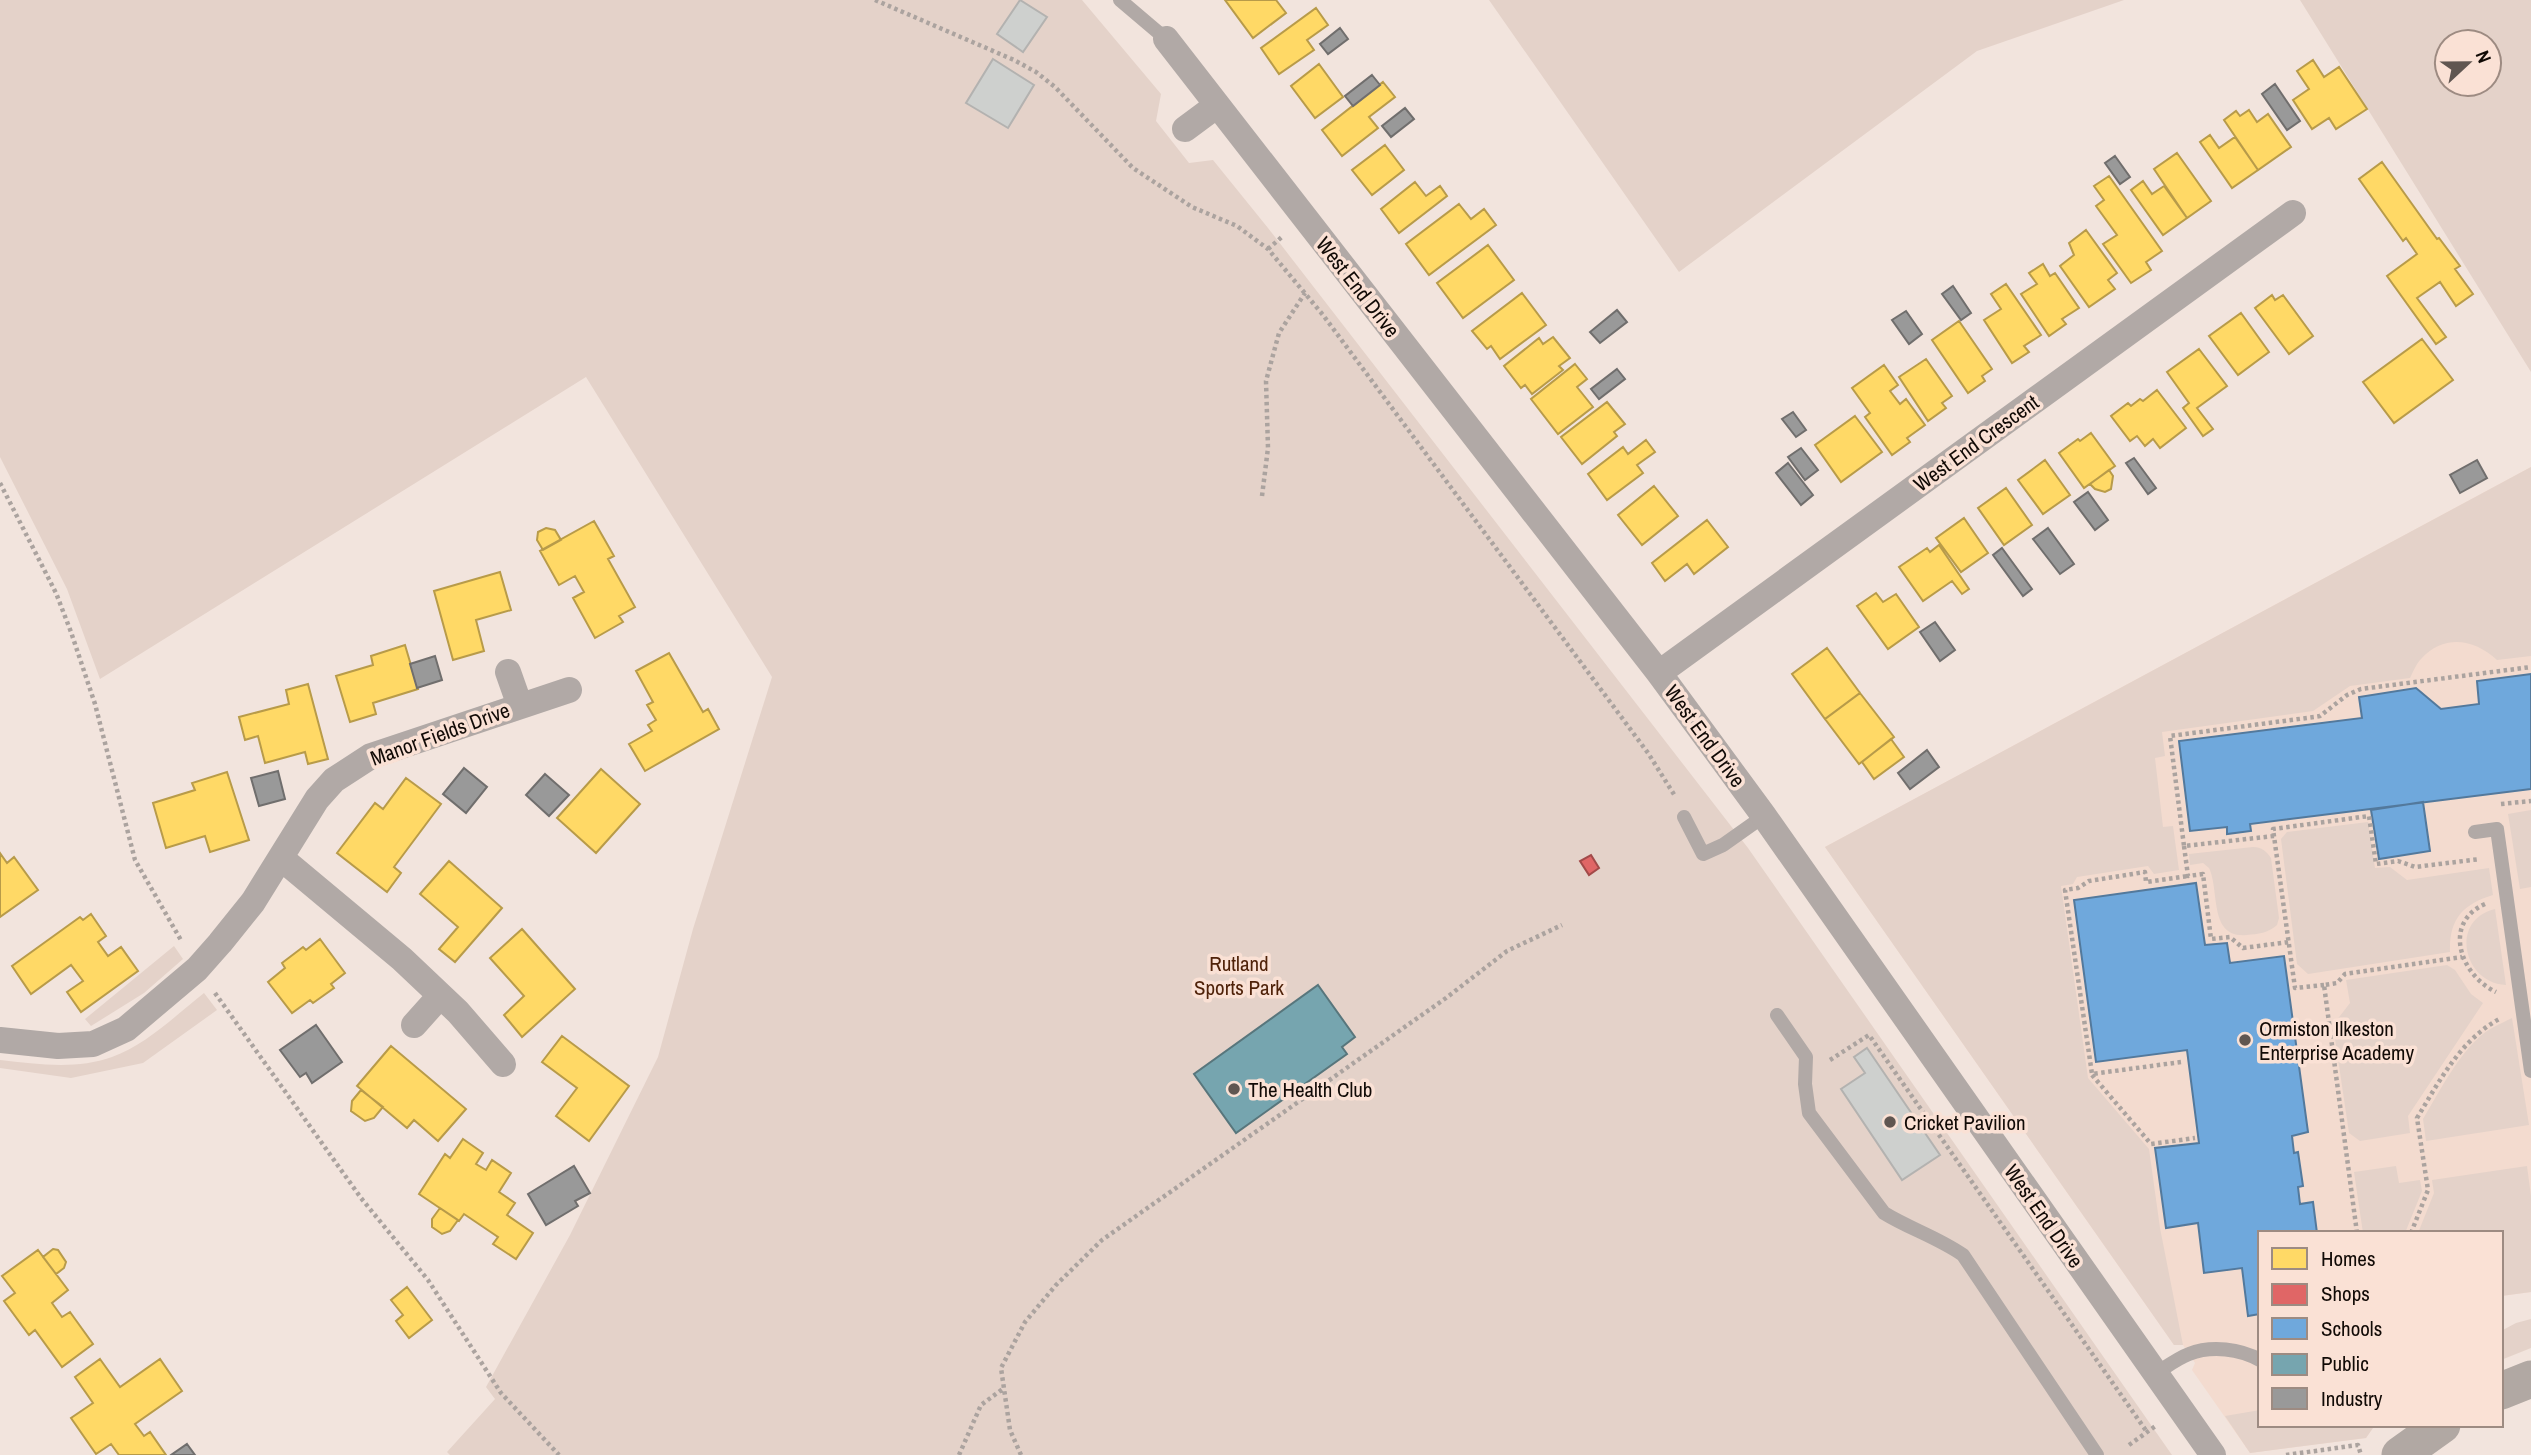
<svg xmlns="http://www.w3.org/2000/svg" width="2531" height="1455" font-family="'Archivo Narrow',sans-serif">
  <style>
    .built { fill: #f3dbcf }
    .green { fill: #e4d2c9; fill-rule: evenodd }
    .homes { fill: #ffd966; stroke: #b89b49; stroke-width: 2 }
    .shops { fill: #e06666; stroke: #a24a49; stroke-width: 2 }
    .schools { fill: #6fa8dc; stroke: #53799c; stroke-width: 2 }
    .public { fill: #76a5af; stroke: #58767c; stroke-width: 2 }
    .industry { fill: #999; stroke: #706e6d; stroke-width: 2 }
    .building { fill: #ced0ce; stroke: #b3b2b0; stroke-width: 2 }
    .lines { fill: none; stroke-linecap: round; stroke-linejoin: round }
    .path { stroke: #aba39f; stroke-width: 4.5; stroke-dasharray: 3.5 3.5; stroke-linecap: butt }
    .service { stroke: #b1a9a6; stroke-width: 14 }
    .minor { stroke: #b1a9a6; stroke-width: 26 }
    .secondary { stroke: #b1a8a3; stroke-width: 37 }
    .poi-dot { fill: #605651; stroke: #fae1d5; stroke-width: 2.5 }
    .labels { text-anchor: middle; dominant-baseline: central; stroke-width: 7; stroke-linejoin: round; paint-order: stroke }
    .street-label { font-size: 21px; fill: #110a06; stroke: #fae1d5 }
    .park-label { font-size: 21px; fill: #4f2209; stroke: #fae1d5 }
    .poi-label { font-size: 21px; fill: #110a06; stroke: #fae1d5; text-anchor: start }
  </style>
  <rect width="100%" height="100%" fill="#f2e4dd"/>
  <path class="built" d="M2531,467V1292L2501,1296V1233H2260V1425H2375L2366,1438L2250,1453L2192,1370L2195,1363L2183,1345H2174L1825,847Z"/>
  <path class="green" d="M0,0H1082L1161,94L1156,121L1189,163L1213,160L1268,228L1748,848L2172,1455H450L447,1452L495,1399L486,1387L570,1235L658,1057L693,929L772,677L586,377L100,679L67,589L0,457Z
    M1489,0H2124L1977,51L1679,272Z
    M2300,0H2531V372ZM2447,42H2489V84H2447Z
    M2531,467V656L2497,660C2475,640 2445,633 2421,659C2416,664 2413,672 2410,678L2350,686L2313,711L2162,732L2165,756L2155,758L2163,827L2173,826L2179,870L2154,874L2148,866L2077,877L2073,884L2061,886L2088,1078L2149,1149L2160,1228L2183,1345H2174L1825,847Z
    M2531,810V887L2520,889L2508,814Z
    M2368,822L2375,868L2390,867L2407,880L2489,868L2493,895C2463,904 2449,919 2450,952L2308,974L2297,964L2281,839L2287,832Z
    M2253,847C2262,847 2266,851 2271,858L2279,918L2277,925C2268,933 2258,934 2247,935C2208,939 2220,890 2209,868L2203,863L2190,865L2189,854Z
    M2495,909L2506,985C2463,983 2449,920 2495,909Z
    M174,946L183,959L144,993L91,1026L85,1019Z
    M2447,965L2455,970L2471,994L2483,1003L2408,1116L2410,1133L2360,1141L2349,1133L2333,1025L2350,1003L2346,980Z
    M204,993L217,1010L143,1063L71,1078L0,1068V1060C37,1064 76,1070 112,1057C146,1045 176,1015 204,993Z
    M2512,1018L2529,1125L2426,1141L2423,1119C2440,1091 2463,1044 2492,1028C2499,1024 2506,1021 2512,1018Z
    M2396,1166L2399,1183L2420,1180L2422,1191L2405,1233H2363L2354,1172Z
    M2527,1166L2531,1196V1292L2501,1296V1233H2418L2434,1193L2432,1180Z
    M2531,1319V1348L2501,1360V1331L2516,1323Z
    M2260,1410V1425H2375L2366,1438L2250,1453L2225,1416Z"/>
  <path class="homes" d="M1225,0H1276L1286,13L1253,38Z
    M1316,8L1328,25L1307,40L1314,50L1279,74L1261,48Z
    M2313,60L2324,77L2339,67L2367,109L2336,129L2329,118L2312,129L2293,100L2309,89L2297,71Z
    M1319,64L1343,97L1315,118L1291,86Z
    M1383,82L1395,97L1369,117L1378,128L1342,156L1322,130Z
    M2249,110L2257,122L2268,114L2291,147L2258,170L2224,120L2236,111L2240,116Z
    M2210,135L2219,148L2235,137L2258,170L2232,188L2200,142Z
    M1385,145L1404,170L1372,195L1352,170Z
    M2177,153L2211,201L2187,218L2154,169Z
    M2382,162L2437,239L2439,238L2460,266L2455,269L2473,294L2456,306L2440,282L2417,298L2446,337L2436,344L2387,276L2417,254L2406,238L2403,241L2359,179Z
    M2109,176L2162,251L2146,262L2151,270L2131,283L2103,244L2117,235L2096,206L2104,200L2094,186Z
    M2143,181L2152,194L2164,186L2187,218L2163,235L2131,190Z
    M1415,182L1426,196L1440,186L1447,196L1399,233L1381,209Z
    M1459,204L1471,219L1484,209L1496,225L1429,275L1406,244Z
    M2086,230L2117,273L2108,280L2115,289L2089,307L2060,266L2074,255L2069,243Z
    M1488,245L1514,280L1463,318L1437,283Z
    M2043,264L2050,276L2055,273L2079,308L2062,319L2066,324L2049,336L2021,294L2037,284L2029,273Z
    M2006,284L2041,335L2024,346L2029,352L2012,363L1984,320L2001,309L1991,294Z
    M1522,293L1546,325L1500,359L1491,346L1487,349L1472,331Z
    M2272,295L2275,300L2283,295L2313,336L2289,354L2255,308Z
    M2241,313L2269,352L2238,375L2209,336Z
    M1959,321L1992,369L1982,376L1985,381L1968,393L1932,340Z
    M1553,337L1570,358L1559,366L1563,370L1532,394L1525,385L1521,388L1504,366L1539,338L1543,344Z
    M2422,339L2453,380L2394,423L2363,382Z
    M2199,349L2227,386L2197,408L2213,429L2203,436L2183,408L2189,403L2167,372Z
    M1926,359L1952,396L1942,403L1946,408L1928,421L1899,377Z
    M1575,364L1587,379L1577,387L1593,407L1558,434L1531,399Z
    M1884,365L1898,385L1890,391L1900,404L1906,399L1925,425L1907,438L1910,442L1892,455L1865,417L1870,413L1852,388Z
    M2157,390L2186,428L2160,448L2153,439L2145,446L2137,436L2130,441L2111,416L2128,403L2131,406L2140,399L2143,401Z
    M1607,402L1625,424L1614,432L1617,436L1582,464L1561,437Z
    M1855,416L1882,452L1841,482L1815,445Z
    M2091,433L2115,466L2084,488L2059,453L2078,439L2080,441Z
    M1646,440L1655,452L1637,465L1643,473L1607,500L1588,474L1623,447L1628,454Z
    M2045,460L2070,495L2043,514L2018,480Z
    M2109,470L2113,476L2111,489L2105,492L2095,489L2090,484Z
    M1654,486L1678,516L1642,545L1618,515Z
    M2006,488L2032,525L2004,545L1978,508Z
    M1964,518L1988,553L1961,572L1936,538Z
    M1707,520L1728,547L1694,574L1687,564L1665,581L1652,563Z
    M594,521L614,556L608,559L635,607L619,616L623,622L595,638L573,598L584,592L575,576L559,585L540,551Z
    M546,528L555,530L561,540L543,550L537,540L538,532Z
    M1939,545L1969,589L1962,594L1952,581L1923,601L1899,567L1927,548L1930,552Z
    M500,572L511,610L476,620L484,651L453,660L434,591Z
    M1876,593L1883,602L1896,594L1919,627L1888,649L1857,606Z
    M405,645L418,689L373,703L376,714L350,722L336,676L373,665L371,656Z
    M1827,648L1860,693L1825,719L1792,674Z
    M669,653L703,712L708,709L719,729L645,771L629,744L652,731L648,725L656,720L647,705L653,702L636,671Z
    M308,684L328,759L308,764L305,752L265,763L258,736L245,740L239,717L289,704L286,690Z
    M1860,693L1894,737L1859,764L1825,719Z
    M1891,739L1904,757L1874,779L1862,762Z
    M601,769L640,804L596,853L557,818Z
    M227,772L249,840L210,852L205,836L166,848L153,803L195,790L192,783Z
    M406,778L441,804L394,867L401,873L387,892L337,853L375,803L383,809Z
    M0,853L7,863L14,857L38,890L0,917Z
    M449,861L502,908L455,962L439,949L458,927L420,894Z
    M91,914L106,936L98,942L108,956L121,947L138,971L81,1012L67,992L83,981L71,965L31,994L12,966L80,917L83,920Z
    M522,929L575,989L522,1037L504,1015L524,996L490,958Z
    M320,939L345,973L331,984L334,988L313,1003L310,1000L292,1013L268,982L285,968L282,963L303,947L306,950Z
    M562,1036L629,1086L589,1141L556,1116L577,1088L542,1062Z
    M391,1046L466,1109L438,1141L414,1120L407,1128L357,1086Z
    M361,1090L383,1107L374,1118L365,1121L351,1111L352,1101Z
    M463,1139L483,1153L476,1164L486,1170L492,1160L511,1173L499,1192L515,1203L507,1215L533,1233L516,1259L493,1244L498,1237L464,1214L459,1221L419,1194L445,1154L450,1158Z
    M440,1208L458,1220L450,1231L442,1234L432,1227V1219Z
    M53,1249L58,1250L66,1262L64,1268L56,1274L43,1257Z
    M38,1250L68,1290L52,1303L62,1317L70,1312L93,1344L62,1367L35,1330L29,1335L4,1301L15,1293L2,1276Z
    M407,1287L432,1320L409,1338L396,1321L403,1315L391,1300Z
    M100,1359L120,1387L160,1359L182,1391L135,1424L144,1436L150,1432L166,1455H119L111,1444L96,1454L71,1418L93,1403L75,1377Z"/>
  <path class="shops" d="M1591,855L1599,868L1589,875L1580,861Z"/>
  <path class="schools" d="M2531,674V789L2250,824L2251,831L2227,834V827L2190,831L2179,741L2362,718L2359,697L2416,688L2441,709L2479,704L2477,681Z
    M2423,802L2430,851L2379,859L2371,810Z
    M2196,883L2205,945L2227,943L2230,963L2284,956L2308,1132L2292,1136L2294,1153L2298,1152L2303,1186L2298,1187L2300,1204L2313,1202L2317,1233H2260V1314L2248,1316L2242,1268L2204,1273L2198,1223L2166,1228L2155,1148L2199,1143L2187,1050L2096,1062L2074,900Z"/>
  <path class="public" d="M1318,985L1355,1037L1342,1047L1347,1054L1236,1133L1194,1074Z"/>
  <path class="industry" d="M1340,28L1348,39L1328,54L1320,44Z
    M1372,75L1380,85L1353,106L1345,96Z
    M2275,84L2300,121L2287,130L2262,94Z
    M1405,108L1414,119L1391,137L1382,126Z
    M2115,156L2130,177L2120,184L2105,163Z
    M1953,286L1971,313L1961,320L1942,294Z
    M1617,310L1627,322L1600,343L1590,332Z
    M1906,311L1922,334L1909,344L1892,320Z
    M1617,369L1625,379L1599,399L1591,389Z
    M1793,412L1806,430L1796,437L1782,419Z
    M1801,448L1818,470L1805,480L1788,457Z
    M2134,458L2156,488L2148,494L2126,463Z
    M2477,460L2487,478L2460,493L2450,475Z
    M1788,463L1813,495L1801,505L1776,473Z
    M2088,492L2108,520L2095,530L2074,502Z
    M2048,528L2074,564L2060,574L2033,539Z
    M2002,548L2032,589L2023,596L1993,555Z
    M1935,622L1955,650L1940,661L1920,632Z
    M435,656L442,680L417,688L410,664Z
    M1927,750L1939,767L1910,789L1898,773Z
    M464,768L487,787L466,813L443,794Z
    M278,771L285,799L259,806L251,778Z
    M545,774L569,795L549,816L526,795Z
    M316,1025L342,1062L312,1083L306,1073L300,1077L280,1050Z
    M574,1166L590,1193L575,1201L578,1206L546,1225L528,1194Z
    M187,1444L195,1455H171Z"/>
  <path class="building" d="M1020,0L1047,17L1023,52L997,34Z
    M993,59L1034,85L1008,128L966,103Z
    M1867,1048L1940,1155L1902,1180L1841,1089L1865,1073L1854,1057Z"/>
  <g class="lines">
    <path class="path" d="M875,0L1014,60L1036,72L1055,87L1133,168L1192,207L1237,226L1268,249L1323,315L1648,753L1675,796
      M1268,249L1283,236
      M0,483L56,593L71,632L95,704L135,860L182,942
      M1262,496L1268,448L1266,381L1279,333L1305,293
      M2501,804L2531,801
      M2274,836L2184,846L2170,736L2314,717L2320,716L2347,695L2361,689L2531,667
      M2184,846L2188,876L2203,874L2211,939L2230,937L2243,948L2289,942
      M2485,904C2442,923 2460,975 2496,992
      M2324,985L2295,988L2273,829L2369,816L2376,864L2398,861L2415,867L2480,859
      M215,993L361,1198L428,1280L501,1393L559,1455
      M1830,1060L1869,1035L2147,1432
      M2181,1062L2092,1074L2065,890L2078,888L2089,881L2145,872L2146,882L2188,876
      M2092,1075L2151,1144L2195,1138
      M2357,1233L2324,985L2337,983L2345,974L2462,957
      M2411,1233L2428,1190L2417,1118C2440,1080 2461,1039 2501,1018
      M2129,1445L2157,1425
      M959,1455L981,1405L1004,1388
      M1021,1455L1010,1430L1001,1368L1025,1322L1056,1285L1102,1240L1446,998L1507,951L1562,925
      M2286,1455L2358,1445L2361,1455"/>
    <path class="service" d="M1120,0L1166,39
      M1684,817L1703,854L1723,845L1764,816
      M2475,832L2497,829L2531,1071
      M1777,1015L1806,1057L1805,1084L1809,1113L1884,1213C1910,1229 1937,1237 1963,1255L2097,1455
      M2155,1374C2166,1367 2178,1358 2189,1354C2212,1345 2240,1349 2260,1360"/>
    <path class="minor" d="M1166,39L1659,673L1764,816L2213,1455
      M1185,129L1216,106
      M508,672L520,706
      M1659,673L2293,213
      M281,858L402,959L458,1012L503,1064
      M414,1025L440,996
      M0,1040L58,1046L93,1044L126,1029L197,969L220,943L253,902L317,799L334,780L371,756L569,690"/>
    <path class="secondary" d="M2501,1391L2531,1379
      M2400,1455L2442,1425"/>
  </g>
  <g class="poi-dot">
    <circle cx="2245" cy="1040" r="7"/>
    <circle cx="1234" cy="1089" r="7"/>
    <circle cx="1890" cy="1122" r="7"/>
  </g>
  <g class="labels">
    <g class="street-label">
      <text transform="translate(1358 287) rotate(52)">West End Drive</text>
      <text transform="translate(1976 443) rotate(-36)">West End Crescent</text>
      <text transform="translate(440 734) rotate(-20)">Manor Fields Drive</text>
      <text transform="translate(1705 736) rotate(54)">West End Drive</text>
      <text transform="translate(2044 1216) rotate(55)">West End Drive</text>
    </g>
    <g class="park-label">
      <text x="1239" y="963">Rutland<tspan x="1239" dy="24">Sports Park</tspan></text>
    </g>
    <g class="poi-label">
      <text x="2259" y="1028">Ormiston Ilkeston<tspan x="2259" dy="24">Enterprise Academy</tspan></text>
      <text x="1248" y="1089">The Health Club</text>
      <text x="1904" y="1122">Cricket Pavilion</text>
    </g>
  </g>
  <rect x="2258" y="1231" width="245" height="196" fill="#fae1d5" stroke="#9d8b82" stroke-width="2"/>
  <rect x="2272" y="1248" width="35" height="21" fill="#ffd966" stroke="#9d8b82" stroke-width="2"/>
  <text x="2321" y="1266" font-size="21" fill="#110a06">Homes</text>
  <rect x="2272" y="1284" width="35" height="21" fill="#e06666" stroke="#9d8b82" stroke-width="2"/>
  <text x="2321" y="1301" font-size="21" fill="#110a06">Shops</text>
  <rect x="2272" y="1318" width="35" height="21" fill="#6fa8dc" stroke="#9d8b82" stroke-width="2"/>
  <text x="2321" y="1336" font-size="21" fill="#110a06">Schools</text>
  <rect x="2272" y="1354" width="35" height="21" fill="#76a5af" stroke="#9d8b82" stroke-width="2"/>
  <text x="2321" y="1371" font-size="21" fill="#110a06">Public</text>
  <rect x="2272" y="1388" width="35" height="21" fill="#999999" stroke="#9d8b82" stroke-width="2"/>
  <text x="2321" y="1406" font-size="21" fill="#110a06">Industry</text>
  <g transform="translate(2468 63) rotate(68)"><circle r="33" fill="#fae1d5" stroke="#9d8b82" stroke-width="2"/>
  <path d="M0-5L12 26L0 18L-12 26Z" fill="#605651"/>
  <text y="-10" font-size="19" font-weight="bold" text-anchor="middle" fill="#110a06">N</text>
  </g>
</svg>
